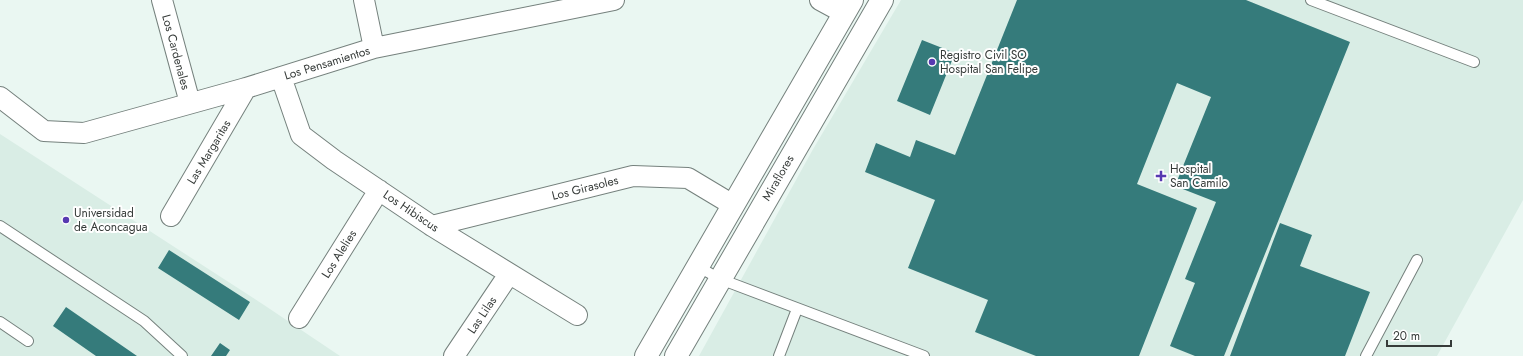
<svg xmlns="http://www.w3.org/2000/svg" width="1523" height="356" font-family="Jost,sans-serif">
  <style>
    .built { fill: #d9ede5 }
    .building { fill: #357b7b }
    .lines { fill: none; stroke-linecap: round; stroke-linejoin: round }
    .service-casing { stroke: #75817d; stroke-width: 12 }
    .minor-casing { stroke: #75817d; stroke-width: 22 }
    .secondary-casing { stroke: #75817d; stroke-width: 24 }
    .service { stroke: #fff; stroke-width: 10 }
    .minor { stroke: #fff; stroke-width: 20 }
    .secondary { stroke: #fff; stroke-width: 22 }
    .poi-dot { fill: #5739b1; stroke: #fff; stroke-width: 1.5 }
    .labels { text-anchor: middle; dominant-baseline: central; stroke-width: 4; stroke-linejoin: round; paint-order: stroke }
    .street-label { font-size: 12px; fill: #363b39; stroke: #fff }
    .poi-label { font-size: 12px; fill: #363b39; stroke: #fff; text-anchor: start }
  </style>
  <rect width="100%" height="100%" fill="#eaf7f2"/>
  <path class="built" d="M901,0H1523V200L1437,356H699L812,151Z
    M0,134L264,305L340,356H0Z"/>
  <path class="building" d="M1017,0H1246L1350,42L1224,356H1195L1170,346L1195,283L1185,279L1216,202L1175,186L1211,97L1177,83L1137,184L1197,208L1139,356H1036L975,332L988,300L908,268L935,200L865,172L876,143L910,157L916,140L955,155Z
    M922,40L955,53L930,115L897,101Z
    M1280,223L1312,235L1300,266L1370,292L1345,356H1230Z
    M169,250L250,302L239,320L158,268Z
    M66,307L137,356H96L53,326Z
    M220,343L230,350L226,356H211Z"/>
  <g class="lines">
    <defs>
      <path id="service" d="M1311,0L1474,62
        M0,226L144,321L182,356
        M697,266L720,279L924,356
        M0,322L28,341
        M779,356L797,309
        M1366,356L1417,260"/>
      <path id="minor" d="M162,0L190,103
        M364,0L374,48
        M820,0L844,13
        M281,77L301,135L334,160L432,226L577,315
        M0,97L44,131L84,133L246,88L374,48L614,0
        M171,216L246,88
        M432,226L633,176L688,178L733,205
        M299,318L379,190
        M454,356L509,274"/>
      <path id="secondary" d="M646,356L852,0
        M676,356L882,0"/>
    </defs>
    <use href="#service" class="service-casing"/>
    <use href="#minor" class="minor-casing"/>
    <use href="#secondary" class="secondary-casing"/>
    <use href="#service" class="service"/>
    <use href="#minor" class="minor"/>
    <use href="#secondary" class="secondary"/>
  </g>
  <g class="poi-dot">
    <circle cx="932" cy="62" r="4"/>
    <path d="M1159 170h4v4h4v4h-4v4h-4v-4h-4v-4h4z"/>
    <circle cx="66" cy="220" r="4"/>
  </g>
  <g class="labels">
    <g class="street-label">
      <text transform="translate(176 52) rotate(75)">Los Cardenales</text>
      <text transform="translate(327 63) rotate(-17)">Los Pensamientos</text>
      <text transform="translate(209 152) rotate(-59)">Las Margaritas</text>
      <text transform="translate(778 178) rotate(-60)">Miraflores</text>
      <text transform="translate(585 188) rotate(-14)">Los Girasoles</text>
      <text transform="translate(411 211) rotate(34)">Los Hibiscus</text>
      <text transform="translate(339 254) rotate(-58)">Los Alelies</text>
      <text transform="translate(482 315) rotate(-56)">Las Lilas</text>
    </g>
    <g class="poi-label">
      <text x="940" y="55">Registro Civil SO<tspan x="940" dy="14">Hospital San Felipe</tspan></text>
      <text x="1170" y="169">Hospital<tspan x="1170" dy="14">San Camilo</tspan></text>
      <text x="74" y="213">Universidad<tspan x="74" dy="14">de Aconcagua</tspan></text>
    </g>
  </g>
  <path d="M1387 340v6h64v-6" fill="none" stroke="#363b39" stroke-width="2"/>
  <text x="1393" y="340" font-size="12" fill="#363b39" stroke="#ffffff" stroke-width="3" paint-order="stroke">20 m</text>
</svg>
